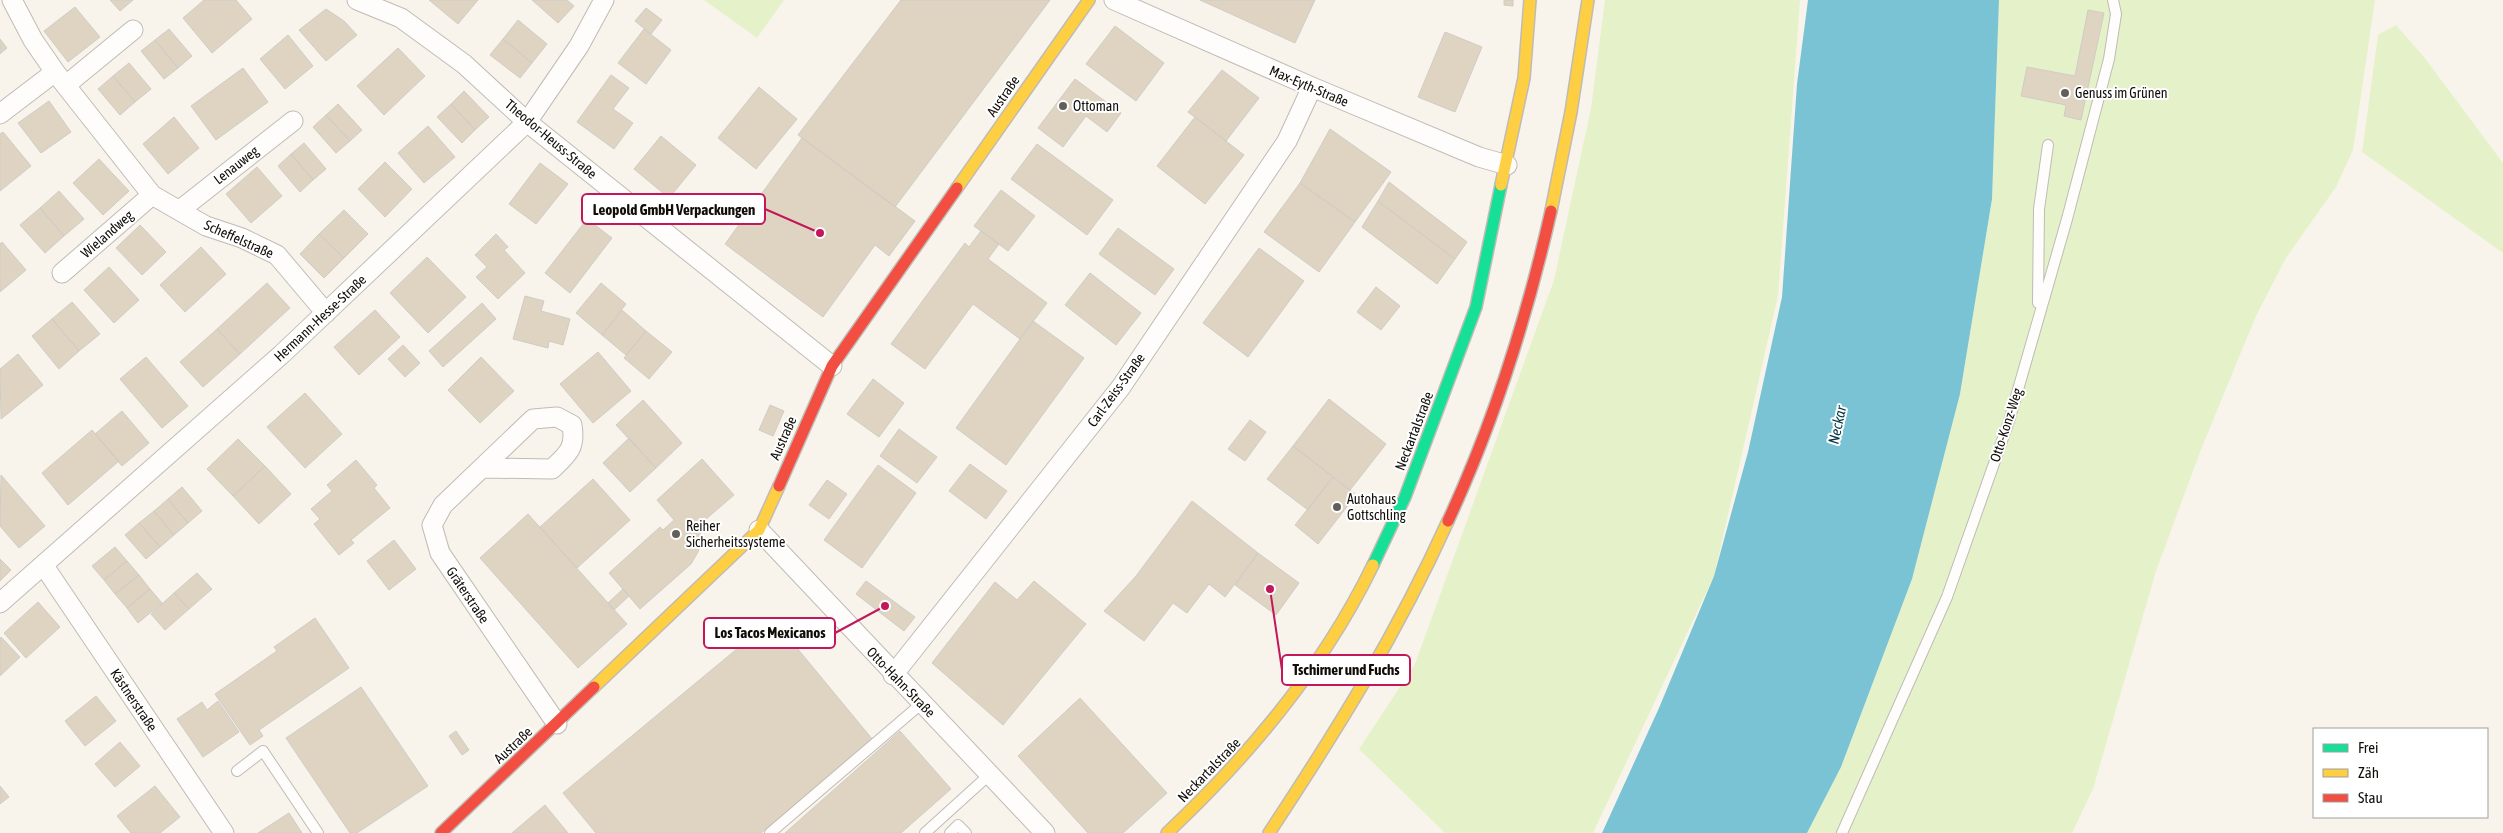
<svg xmlns="http://www.w3.org/2000/svg" width="2503" height="833" font-family="'Asap Condensed',sans-serif">
  <style>
    .green { fill: #e5f2c9 }
    .water { fill: #7ac3d5 }
    .building { fill: #dfd4c2; stroke: #cfccc6 }
    .lines { fill: none; stroke-linecap: round; stroke-linejoin: round }
    .lane-casing { stroke: #bfbbb5; stroke-width: 12 }
    .street-casing { stroke: #bfbbb5; stroke-width: 21 }
    .fast-casing { stroke: #bfbbb5; stroke-width: 14 }
    .slow-casing { stroke: #bfbbb5; stroke-width: 14 }
    .jam-casing { stroke: #bfbbb5; stroke-width: 14 }
    .lane { stroke: #fefdfc; stroke-width: 10 }
    .street { stroke: #fefdfc; stroke-width: 19 }
    .fast { stroke: #16e098; stroke-width: 11 }
    .slow { stroke: #ffcf43; stroke-width: 11 }
    .jam { stroke: #f24e42; stroke-width: 11 }
    .poi-dot { fill: #625e58; stroke: #fff; stroke-width: 2 }
    .labels { text-anchor: middle; dominant-baseline: central; stroke-width: 4; stroke-linejoin: round; paint-order: stroke }
    .street-label { font-size: 14px; fill: #110e09; stroke: #fff }
    .poi-label { font-size: 14px; fill: #110e09; stroke: #fff; text-anchor: start }
    .water-label { font-size: 15px; font-style: italic; fill: #043743; stroke: #fff }
    .leader { fill: none; stroke: #c2185b; stroke-width: 2 }
    .callout-dot { fill: #c2185b; stroke: #fff; stroke-width: 2 }
    .callout { fill: #fff; stroke: #c2185b; stroke-width: 2 }
    .callout-label { font-size: 15px; text-anchor: middle; font-weight: bold; fill: #110e09 }
  </style>
  <rect width="100%" height="100%" fill="#f8f4ec"/>
  <path class="green" d="M704,0H784L757,38Z
    M1605,0H1800L1778,296L1714,576L1593,833H1445L1359,749L1415,664L1554,280L1591,108Z
    M1999,0H2375L2353,150L2336,187L2286,258L2256,316L2202,447L2156,571L2093,789L2072,833H1807L1841,767L1912,579L1960,394L1992,199Z
    M2396,25L2424,57L2503,163V253L2362,152L2378,35Z"/>
  <path class="water" d="M1808,0H1999L1992,199L1960,394L1912,579L1841,767L1807,833H1602L1659,708L1714,576L1748,452L1782,297L1797,84Z"/>
  <path class="building" d="M110,0H133L120,11Z
    M204,0H236L252,19L212,53L183,18Z
    M429,0H478L458,24Z
    M532,0H567L574,6L558,23Z
    M901,0H1050L895,207L798,135Z
    M1200,0H1315L1295,43Z
    M1504,0H1513V6L1504,5Z
    M75,7L100,37L68,62L44,31Z
    M646,8L662,20L651,34L635,21Z
    M326,9L344,21L357,35L326,61L299,30Z
    M2088,10L2104,13L2081,120L2064,116L2066,105L2021,96L2027,67L2075,76Z
    M518,20L547,44L532,63L503,39Z
    M1115,26L1164,63L1136,101L1086,64Z
    M169,29L192,56L178,68L155,40Z
    M644,29L671,50L646,84L618,63Z
    M1445,32L1482,47L1455,112L1418,97Z
    M288,35L313,66L285,89L260,59Z
    M0,39L7,48L0,54Z
    M503,39L532,63L520,78L490,55Z
    M155,40L178,68L164,79L141,51Z
    M398,48L425,76L384,115L357,86Z
    M129,63L151,89L135,102L113,76Z
    M243,68L268,102L216,140L191,106Z
    M1222,70L1259,98L1226,141L1188,112Z
    M611,75L629,88L613,109L633,123L614,149L577,122Z
    M113,76L135,102L120,115L98,89Z
    M1075,79L1121,113L1107,132L1086,116L1063,147L1038,128Z
    M759,87L797,119L756,169L718,138Z
    M464,91L489,117L475,130L451,104Z
    M49,101L71,132L41,153L18,123Z
    M338,104L362,130L350,141L326,115Z
    M451,104L475,130L462,143L437,117Z
    M326,115L350,141L336,153L313,127Z
    M174,117L199,148L168,174L143,144Z
    M1195,117L1244,155L1205,204L1157,166Z
    M428,126L455,157L424,183L398,153Z
    M1330,129L1391,172L1355,222L1300,183Z
    M3,132L31,166L0,191V134Z
    M661,136L696,165L669,198L634,169Z
    M802,138L915,221L889,256L875,245L823,317L725,244Z
    M304,143L326,169L313,180L291,154Z
    M1037,144L1113,200L1087,235L1011,179Z
    M291,154L313,180L300,192L278,166Z
    M99,159L129,191L103,215L73,183Z
    M385,162L412,189L385,217L358,189Z
    M540,163L568,184L536,224L509,204Z
    M257,167L282,196L251,223L226,194Z
    M1389,182L1467,242L1455,259L1378,201Z
    M1300,183L1355,222L1319,272L1264,232Z
    M1001,190L1035,216L1008,251L974,226Z
    M59,191L84,219L64,236L40,208Z
    M1378,201L1455,259L1437,284L1362,227Z
    M40,208L64,236L45,253L20,225Z
    M344,210L368,234L344,258L319,234Z
    M587,219L612,238L570,293L545,273Z
    M140,225L166,252L142,275L116,248Z
    M1118,228L1174,269L1155,295L1099,254Z
    M981,231L999,244L988,259L1047,303L1020,339L973,304L925,369L891,344L965,243L969,247Z
    M319,234L344,258L324,278L300,254Z
    M496,234L508,247L504,250L525,273L498,299L476,277L487,267L475,255Z
    M2,242L26,270L0,292V244Z
    M201,247L226,274L185,312L160,285Z
    M1259,248L1304,281L1248,357L1203,323Z
    M427,257L466,297L428,333L390,293Z
    M109,267L139,300L114,323L84,290Z
    M1090,273L1141,313L1116,345L1065,305Z
    M267,283L290,308L240,354L217,329Z
    M601,283L626,304L602,335L576,313Z
    M1376,287L1400,306L1381,330L1357,312Z
    M525,296L544,301L541,311L570,319L563,345L549,341L548,348L513,339Z
    M72,302L100,334L79,351L52,319Z
    M482,303L496,319L443,367L429,351Z
    M375,310L400,337L359,375L334,347Z
    M622,310L646,331L626,355L602,335Z
    M52,319L79,351L59,369L32,336Z
    M1033,321L1084,358L1006,465L956,428Z
    M217,329L240,354L203,387L180,362Z
    M646,331L672,352L649,379L624,358Z
    M403,345L420,363L405,377L388,359Z
    M598,352L631,391L593,423L560,384Z
    M18,354L43,385L1,419L0,369Z
    M146,357L188,406L162,428L120,379Z
    M481,357L514,391L480,423L448,390Z
    M873,379L904,403L879,437L847,414Z
    M305,393L342,434L305,468L267,427Z
    M1329,399L1386,444L1350,490L1293,446Z
    M643,400L682,443L656,468L616,425Z
    M770,405L784,411L773,436L759,430Z
    M122,411L149,443L122,466L95,434Z
    M1250,420L1266,432L1245,461L1228,449Z
    M899,429L937,457L917,483L880,456Z
    M92,430L119,461L68,505L42,473Z
    M629,438L656,468L630,492L603,463Z
    M238,439L265,466L233,496L207,469Z
    M1293,446L1333,477L1308,510L1267,479Z
    M702,459L734,495L698,526L702,539L698,552L691,564L640,609L609,573L660,527L663,530L674,520L657,500Z
    M356,460L377,485L374,488L390,508L351,540L354,543L339,555L314,524L320,519L311,509L332,491L327,485Z
    M970,464L1007,491L986,519L949,491Z
    M878,465L916,493L862,568L824,540Z
    M265,466L291,494L259,524L233,496Z
    M1,475L45,526L19,548L0,526Z
    M1333,477L1356,495L1318,544L1295,525Z
    M593,479L630,520L577,568L540,527Z
    M827,480L847,494L829,519L809,505Z
    M182,487L202,511L188,523L168,499Z
    M168,499L188,523L174,535L154,511Z
    M1192,501L1258,553L1225,597L1209,584L1187,613L1173,603L1144,641L1104,611L1136,576Z
    M154,511L174,535L160,547L139,523Z
    M528,514L627,624L578,668L480,558Z
    M139,523L160,547L146,559L125,535Z
    M394,540L416,569L389,590L367,561Z
    M115,547L127,561L104,580L92,566Z
    M1258,553L1299,583L1276,615L1235,585Z
    M0,559L11,570L0,581Z
    M127,561L139,575L115,594L104,580Z
    M197,573L212,589L189,609L174,593Z
    M139,575L150,589L127,608L115,594Z
    M866,581L915,617L904,631L856,594Z
    M1034,581L1086,624L1003,725L932,663L995,582L1017,600Z
    M150,589L162,603L138,623L127,608Z
    M623,589L629,596L614,610L608,603Z
    M174,593L189,609L165,630L151,614Z
    M38,602L60,627L26,658L4,633Z
    M315,618L349,668L259,730L263,736L250,745L215,694L277,651L274,647Z
    M773,619L873,740L761,833H596L563,793Z
    M1,637L20,657L0,676V639Z
    M361,687L428,786L357,833H350L286,738Z
    M96,696L116,721L85,746L65,721Z
    M1080,698L1167,793L1123,833H1088L1018,756Z
    M218,701L239,732L203,757L177,719L202,702L207,710Z
    M456,731L469,750L462,755L449,736Z
    M900,731L951,789L901,833H785Z
    M120,742L140,766L115,787L95,764Z
    M0,786L9,797L0,804Z
    M155,786L180,817L160,833H131L117,816Z
    M545,805L568,833H512Z
    M289,813L302,833H258Z"/>
  <g class="lines">
    <defs>
      <path id="lane" d="M2038,303L2039,209L2048,145
        M237,771L263,751L318,833
        M770,833L921,704
        M925,833L989,775
        M950,833L958,825L966,833
        M1842,833L1947,597L2009,421L2067,219L2109,59L2116,14L2113,0"/>
      <path id="street" d="M12,0L33,40L55,72L152,195L206,226L242,238L277,255L326,313
        M357,0L401,18L464,64L527,122L832,366
        M1114,0L1312,87L1479,157L1507,165
        M66,85L133,30
        M0,114L55,72
        M180,210L293,121
        M62,273L152,195
        M484,468L552,469C568,454 576,448 572,425L557,417L533,419L443,505L432,525L440,553L557,724
        M759,530L1045,833
        M44,566L224,833
        M0,603L282,354L527,122L579,46L604,0
        M893,675L1121,387L1287,141L1312,87"/>
      <path id="fast" d="M1373,565L1405,497L1476,307L1501,185"/>
      <path id="slow" d="M1501,185L1524,78L1530,0
        M957,188L1089,0
        M1551,211L1571,112L1588,0
        M594,687L759,530L779,486
        M1167,833C1250,755 1323,668 1373,565
        M1269,833C1337,730 1397,634 1448,521"/>
      <path id="jam" d="M779,486L832,366L957,188
        M1448,521C1494,422 1527,317 1551,211
        M441,833L594,687"/>
    </defs>
    <use href="#lane" class="lane-casing"/>
    <use href="#street" class="street-casing"/>
    <use href="#fast" class="fast-casing"/>
    <use href="#slow" class="slow-casing"/>
    <use href="#jam" class="jam-casing"/>
    <use href="#lane" class="lane"/>
    <use href="#street" class="street"/>
    <use href="#fast" class="fast"/>
    <use href="#slow" class="slow"/>
    <use href="#jam" class="jam"/>
  </g>
  <g class="poi-dot">
    <circle cx="2065" cy="93" r="5"/>
    <circle cx="1063" cy="106" r="5"/>
    <circle cx="1337" cy="507" r="5"/>
    <circle cx="676" cy="534" r="5"/>
  </g>
  <g class="labels">
    <g class="street-label">
      <text transform="translate(1309 86) rotate(23)">Max-Eyth-Straße</text>
      <text transform="translate(1003 96) rotate(-55)">Austraße</text>
      <text transform="translate(551 139) rotate(40)">Theodor-Heuss-Straße</text>
      <text transform="translate(236 165) rotate(-38)">Lenauweg</text>
      <text transform="translate(107 234) rotate(-41)">Wielandweg</text>
      <text transform="translate(239 239) rotate(24)">Scheffelstraße</text>
      <text transform="translate(320 318) rotate(-43)">Hermann-Hesse-Straße</text>
      <text transform="translate(1116 390) rotate(-54)">Carl-Zeiss-Straße</text>
      <text transform="translate(2006 425) rotate(-72)">Otto-Konz-Weg</text>
      <text transform="translate(1414 431) rotate(-69)">Neckartalstraße</text>
      <text transform="translate(783 438) rotate(-66)">Austraße</text>
      <text transform="translate(468 595) rotate(56)">Gräterstraße</text>
      <text transform="translate(901 682) rotate(46)">Otto-Hahn-Straße</text>
      <text transform="translate(134 700) rotate(56)">Kästnerstraße</text>
      <text transform="translate(513 745) rotate(-43)">Austraße</text>
      <text transform="translate(1209 770) rotate(-46)">Neckartalstraße</text>
    </g>
    <g class="poi-label">
      <text x="2075" y="93">Genuss im Grünen</text>
      <text x="1073" y="106">Ottoman</text>
      <text x="1347" y="499">Autohaus<tspan x="1347" dy="16">Gottschling</tspan></text>
      <text x="686" y="526">Reiher<tspan x="686" dy="16">Sicherheitssysteme</tspan></text>
    </g>
    <g class="water-label">
      <text transform="translate(1837 425) rotate(-78)">Neckar</text>
    </g>
  </g>
  <path class="leader" d="M820 233L765 209M885 606L835 633M1270 589L1282 670"/>
  <g class="callout-dot">
    <circle cx="820" cy="233" r="5"/>
    <circle cx="885" cy="606" r="5"/>
    <circle cx="1270" cy="589" r="5"/>
  </g>
  <g class="callout">
    <rect x="582" y="194" width="183" height="30" rx="5"/>
    <rect x="704" y="618" width="131" height="30" rx="5"/>
    <rect x="1282" y="655" width="128" height="30" rx="5"/>
  </g>
  <g class="callout-label">
    <text x="674" y="215">Leopold GmbH Verpackungen</text>
    <text x="770" y="638">Los Tacos Mexicanos</text>
    <text x="1346" y="675">Tschirner und Fuchs</text>
  </g>
  <rect x="2313" y="728" width="175" height="90" fill="#ffffff" stroke="#a09f9d"/>
  <rect x="2323" y="744" width="25" height="8" fill="#16e098" stroke="#a09f9d"/>
  <text x="2358" y="753" font-size="15" fill="#110e09">Frei</text>
  <rect x="2323" y="769" width="25" height="8" fill="#ffcf43" stroke="#a09f9d"/>
  <text x="2358" y="778" font-size="15" fill="#110e09">Zäh</text>
  <rect x="2323" y="794" width="25" height="8" fill="#f24e42" stroke="#a09f9d"/>
  <text x="2358" y="803" font-size="15" fill="#110e09">Stau</text>
</svg>
